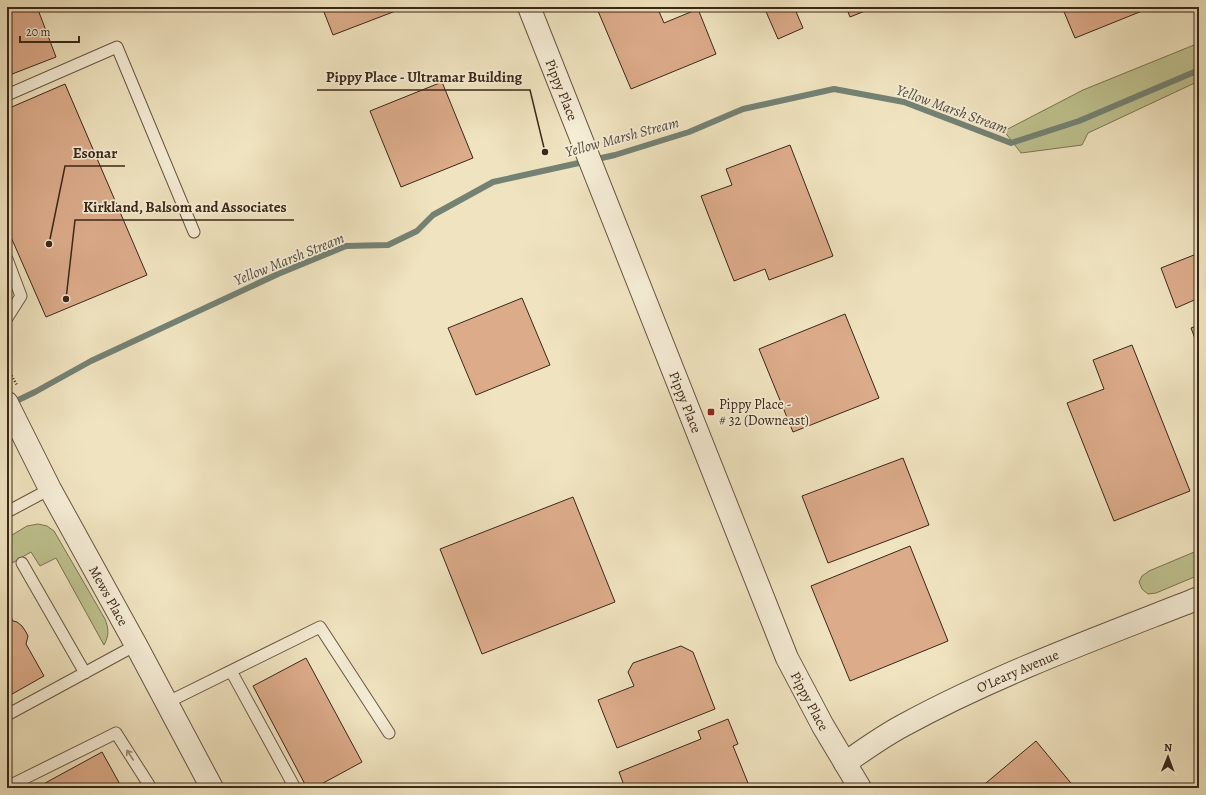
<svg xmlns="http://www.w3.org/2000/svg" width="1206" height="795" font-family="Alegreya,serif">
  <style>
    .green { fill: #bec28f; stroke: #7c7454 }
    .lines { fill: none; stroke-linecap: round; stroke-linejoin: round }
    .stream { stroke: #748274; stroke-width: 6 }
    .building { fill: #dcab8a; stroke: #3b2718 }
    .service-casing { stroke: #685642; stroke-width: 13 }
    .minor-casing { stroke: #685642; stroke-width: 24 }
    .tertiary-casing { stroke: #685642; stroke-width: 24 }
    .path { stroke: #3b2718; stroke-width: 2.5; stroke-dasharray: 1 2; stroke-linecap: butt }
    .service { stroke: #f5edd6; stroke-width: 11 }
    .minor { stroke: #f5edd6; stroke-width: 22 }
    .tertiary { stroke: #f5edd6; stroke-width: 22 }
    .oneway { stroke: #988a77 }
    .poi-dot { fill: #8f2418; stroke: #f5edd6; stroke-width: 1.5 }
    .labels { text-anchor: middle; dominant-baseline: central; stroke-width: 3.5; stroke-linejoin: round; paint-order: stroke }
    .street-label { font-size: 14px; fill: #3b2718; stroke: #f5edd6 }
    .poi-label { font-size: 14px; fill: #3b2718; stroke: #f5edd6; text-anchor: start }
    .water-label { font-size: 15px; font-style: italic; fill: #534d3e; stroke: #f5edd6 }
    .leader { fill: none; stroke: #3b2718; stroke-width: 1.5 }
    .callout-dot { fill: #3b2718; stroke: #f5edd6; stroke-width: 1.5 }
    .callout-label { font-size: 15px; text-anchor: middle; font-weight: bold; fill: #3b2718; stroke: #f5edd6; stroke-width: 3.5; stroke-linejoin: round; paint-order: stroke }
  </style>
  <rect width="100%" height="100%" fill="#f0e4c0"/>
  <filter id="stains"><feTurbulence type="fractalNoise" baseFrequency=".005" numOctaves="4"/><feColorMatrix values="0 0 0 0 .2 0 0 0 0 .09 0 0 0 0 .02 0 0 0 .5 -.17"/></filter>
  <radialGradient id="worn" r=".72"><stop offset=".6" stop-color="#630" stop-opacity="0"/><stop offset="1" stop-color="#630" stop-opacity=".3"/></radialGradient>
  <path class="green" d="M1199,43V81L1088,133L1082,145L1021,153L1004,131L1083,90Z
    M38,524L47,526L54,531L105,619C109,629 109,636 104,645L56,558L40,566L31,552L7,566V538L27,526Z
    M1199,550V575L1156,593L1148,594L1142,589L1139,582L1142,576L1149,571Z"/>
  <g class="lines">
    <path class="stream" d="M12,403L35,392L91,361L278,274L346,246L388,245L417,231L433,215L493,182L615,155L689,132L743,109L834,89L904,102L1011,143L1079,121L1199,70"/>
  </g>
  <path class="building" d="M7,7H37L56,57L7,76Z
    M322,7H406L333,35Z
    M609,7H657L664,23L698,9L716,54L631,89L598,11Z
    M764,7H794L803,28L778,39Z
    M846,7H875L850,17Z
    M1062,7H1152L1075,38Z
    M442,82L473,158L401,187L370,111Z
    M65,84L147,275L46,317L7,228V109Z
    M790,145L833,256L769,280L765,269L734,281L701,196L732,185L726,169Z
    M1199,253V298L1176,308L1161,268Z
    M522,298L550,365L476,395L448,328Z
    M845,314L879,398L793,432L759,349Z
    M1199,325V349L1191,328Z
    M1132,345L1190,491L1114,521L1067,403L1104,389L1093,360Z
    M903,458L929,525L828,563L802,496Z
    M573,497L615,602L482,654L440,549Z
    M910,546L948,641L850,681L811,586Z
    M7,610L13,621L17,622L22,626L26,632L28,636L26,644L44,676L7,697Z
    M681,646L693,652L715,709L617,748L598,700L634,686L628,672L633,663Z
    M306,658L362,762L314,788H307L253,686Z
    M728,719L738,744L733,746L750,788H625L619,772L701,739L698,731Z
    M1036,741L1075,788H980Z
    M102,752L122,788H36Z"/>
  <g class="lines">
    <defs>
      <path id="service" d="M7,95L117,47L194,232
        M7,259L21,296L7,318
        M7,512L50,489
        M22,563L85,673
        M231,671L295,788
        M166,703L320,627L389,733
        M7,715L136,645
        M7,787L116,733L151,788"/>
      <g id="minor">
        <path id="s1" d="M7,403L50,489L136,645L212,788"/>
      </g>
      <g id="tertiary">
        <path id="s2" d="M529,7L787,658L823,726L860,788"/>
        <path id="s3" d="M845,763C864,750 883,736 904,725C998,674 1100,637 1199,598"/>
      </g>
    </defs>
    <use href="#service" class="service-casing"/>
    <use href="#minor" class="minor-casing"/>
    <use href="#tertiary" class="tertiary-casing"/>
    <path class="path" d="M7,368L17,385"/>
    <use href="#service" class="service"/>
    <use href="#minor" class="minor"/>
    <use href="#tertiary" class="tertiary"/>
  </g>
  <defs><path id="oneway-shaft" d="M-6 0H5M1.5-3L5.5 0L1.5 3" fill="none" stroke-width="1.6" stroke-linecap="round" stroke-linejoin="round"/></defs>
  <use class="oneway" href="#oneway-shaft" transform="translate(130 755) rotate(-123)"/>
  <rect class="poi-dot" x="707" y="408" width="8" height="8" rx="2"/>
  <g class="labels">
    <g class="street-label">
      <text stroke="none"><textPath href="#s2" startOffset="89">Pippy Place</textPath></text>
      <text stroke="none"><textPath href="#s2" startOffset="425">Pippy Place</textPath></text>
      <text stroke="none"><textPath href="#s1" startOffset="218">Mews Place</textPath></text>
      <text stroke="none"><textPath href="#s3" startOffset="196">O'Leary Avenue</textPath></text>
      <text stroke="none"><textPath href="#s2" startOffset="749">Pippy Place</textPath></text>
    </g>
    <g class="poi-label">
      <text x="719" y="404">Pippy Place -<tspan x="719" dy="16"># 32 (Downeast)</tspan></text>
    </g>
    <g class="water-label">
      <text transform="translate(952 109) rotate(20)">Yellow Marsh Stream</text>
      <text transform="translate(622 137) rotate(-15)">Yellow Marsh Stream</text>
      <text transform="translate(289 259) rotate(-22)">Yellow Marsh Stream</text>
    </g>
  </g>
  <path class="leader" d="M545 152L530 90H317M49 244L65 166H125M66 299L75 220H294"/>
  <g class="callout-dot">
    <circle cx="545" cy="152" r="4"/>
    <circle cx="49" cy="244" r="4"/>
    <circle cx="66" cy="299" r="4"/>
  </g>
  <g class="callout-label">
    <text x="424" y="82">Pippy Place - Ultramar Building</text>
    <text x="95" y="158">Esonar</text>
    <text x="185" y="212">Kirkland, Balsom and Associates</text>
  </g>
  <rect width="1206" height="795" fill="none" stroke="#f0e4c0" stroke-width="24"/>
  <rect x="8" y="8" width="1190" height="779" fill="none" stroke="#3b2718" stroke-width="2"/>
  <rect x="12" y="12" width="1182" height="771" fill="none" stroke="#3b2718"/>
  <g transform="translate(1168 757) rotate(1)" stroke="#f5edd6" stroke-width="3" paint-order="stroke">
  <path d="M0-3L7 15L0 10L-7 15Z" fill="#3b2718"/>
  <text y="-6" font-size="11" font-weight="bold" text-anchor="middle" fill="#3b2718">N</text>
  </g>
  <path d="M20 36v6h59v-6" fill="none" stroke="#3b2718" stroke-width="2"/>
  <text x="26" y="36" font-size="12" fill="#3b2718" stroke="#f5edd6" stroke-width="3" paint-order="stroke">20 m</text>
  <rect width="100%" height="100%" filter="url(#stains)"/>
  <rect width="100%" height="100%" fill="url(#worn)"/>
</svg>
